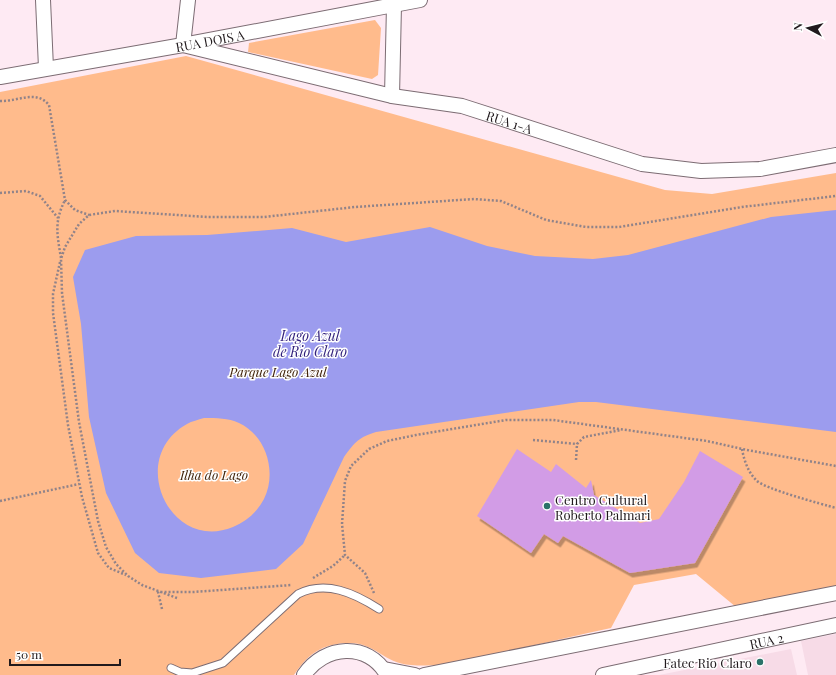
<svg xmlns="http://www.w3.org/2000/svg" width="836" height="675" font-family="'Playfair Display',serif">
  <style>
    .built { fill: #f7dbe7 }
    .green { fill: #ffbb8c }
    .water { fill: #9c9cee; fill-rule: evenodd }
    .building { fill: #d29ce6; filter: url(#shadow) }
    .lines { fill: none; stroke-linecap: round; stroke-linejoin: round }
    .service-casing { stroke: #7c6c73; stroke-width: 9 }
    .minor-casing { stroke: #7c6c73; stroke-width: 16 }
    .path { stroke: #918389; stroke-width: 2.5; stroke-dasharray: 2 2; stroke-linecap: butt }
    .service { stroke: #fff; stroke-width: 7 }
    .minor { stroke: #fff; stroke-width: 14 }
    .poi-dot { fill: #2b7269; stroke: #fff; stroke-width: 1.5 }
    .labels { text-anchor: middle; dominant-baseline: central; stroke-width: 3; stroke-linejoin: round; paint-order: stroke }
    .street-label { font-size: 13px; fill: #211a1d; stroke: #fff }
    .park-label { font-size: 13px; font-style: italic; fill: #41230a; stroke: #fff }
    .poi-label { font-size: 13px; fill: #211a1d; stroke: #fff; text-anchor: start }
    .water-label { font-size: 14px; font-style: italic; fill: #301e7b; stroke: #fff }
  </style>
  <defs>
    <filter id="shadow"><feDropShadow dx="2.5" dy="4.5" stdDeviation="0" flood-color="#0004"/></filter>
  </defs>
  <rect width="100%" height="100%" fill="#feeaf3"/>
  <path class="built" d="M836,634V675H808L801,641Z
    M791,649L797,675H659Z"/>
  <path class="green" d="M375,20L381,28L378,75L372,79L248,52L249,43Z
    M186,56L665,190L712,194L836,173V587L736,607L696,574L634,585L611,628C577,635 544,643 510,651C477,659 445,668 411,665C379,663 376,638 337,644C317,647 305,658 294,675H0V92Z"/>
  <path class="water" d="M836,210V432L596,402H579L376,432C359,437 355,442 344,457L303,544L276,569L201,578L159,573L135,553L106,493L89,417L81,324L73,277L85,250L136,236L207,235L292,228L346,242L430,227L487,246L535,256L593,259L628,255L771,217ZM204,418C217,418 228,418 239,423C267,436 277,473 264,499C257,512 247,521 233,527C170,553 126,458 187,424C192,421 198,420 204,418Z"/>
  <path class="building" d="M517,449L551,472L556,464L586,488L591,480L594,495L640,523L659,519L684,482L700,451L743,477L695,563L630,573L563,536L558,543L544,534L531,553L477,516Z"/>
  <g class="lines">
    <defs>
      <path id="service" d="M171,668L180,672L192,673L223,663L298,594C326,580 354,593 379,609"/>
      <g id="minor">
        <path d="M43,0L46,68"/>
        <path id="s1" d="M188,0L183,45L392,96L462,106L642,164L701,171L760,169L836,155"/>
        <path id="s2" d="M0,77L183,45L420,0"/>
        <path d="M392,96L394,5"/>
        <path d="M384,669L415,675"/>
        <path d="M304,675C324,645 368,641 387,675"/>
        <path d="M424,675L836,593"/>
        <path id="s3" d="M603,675L836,625"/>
      </g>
    </defs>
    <use href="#service" class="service-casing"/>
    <use href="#minor" class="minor-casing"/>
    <path class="path" d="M0,101C17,102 36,89 49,105L65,200L75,210L89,215
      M0,193L26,191L40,196L58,218
      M61,258C57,234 54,222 65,200
      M60,262L53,294V313L68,425L82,497L98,553L109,568L126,575
      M533,440L577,444
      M742,449C744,460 748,472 756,480C764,489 822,504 836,508
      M576,460L577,444L584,437L621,430
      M0,501L79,484
      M313,578L333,566L345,555
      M374,593L365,573L345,555L342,524L345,481L351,466L369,449L387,441L416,435L506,420H553L707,441L747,450L836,466
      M177,598L142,585L128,576L116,564L106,547L98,521L79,422L62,293L61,259L65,247L79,224L89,215L115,211L208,217H264L355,207L474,199L501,201L546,220L586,227H619L742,207L836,196
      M162,609L158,592H193L292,585"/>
    <use href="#service" class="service"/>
    <use href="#minor" class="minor"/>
  </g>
  <g class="poi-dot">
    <circle cx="547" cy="506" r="4"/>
    <circle cx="760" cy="662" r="4"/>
  </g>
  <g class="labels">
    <g class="street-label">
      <text stroke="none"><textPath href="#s2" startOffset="213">RUA DOIS A</textPath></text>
      <text stroke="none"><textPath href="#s1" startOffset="381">RUA 1-A</textPath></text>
      <text stroke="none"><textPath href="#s3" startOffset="167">RUA 2</textPath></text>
    </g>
    <g class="park-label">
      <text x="278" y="371">Parque Lago Azul</text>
      <text x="214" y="474">Ilha do Lago</text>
    </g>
    <g class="poi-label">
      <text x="555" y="499">Centro Cultural<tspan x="555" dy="15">Roberto Palmari</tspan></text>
      <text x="752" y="662" text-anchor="end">Fatec Rio Claro</text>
    </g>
    <g class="water-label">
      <text x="310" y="335">Lago Azul<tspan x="310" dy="16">de Rio Claro</tspan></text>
    </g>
  </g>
  <g transform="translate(808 28) rotate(277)" stroke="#ffffff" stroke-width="3" paint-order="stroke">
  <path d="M0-3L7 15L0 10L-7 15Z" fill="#211a1d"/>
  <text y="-6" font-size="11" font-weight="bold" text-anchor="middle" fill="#211a1d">N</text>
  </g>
  <path d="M10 659v6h110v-6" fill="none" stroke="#211a1d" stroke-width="2"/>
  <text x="16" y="659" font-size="12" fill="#211a1d" stroke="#ffffff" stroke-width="3" paint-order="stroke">50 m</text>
</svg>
